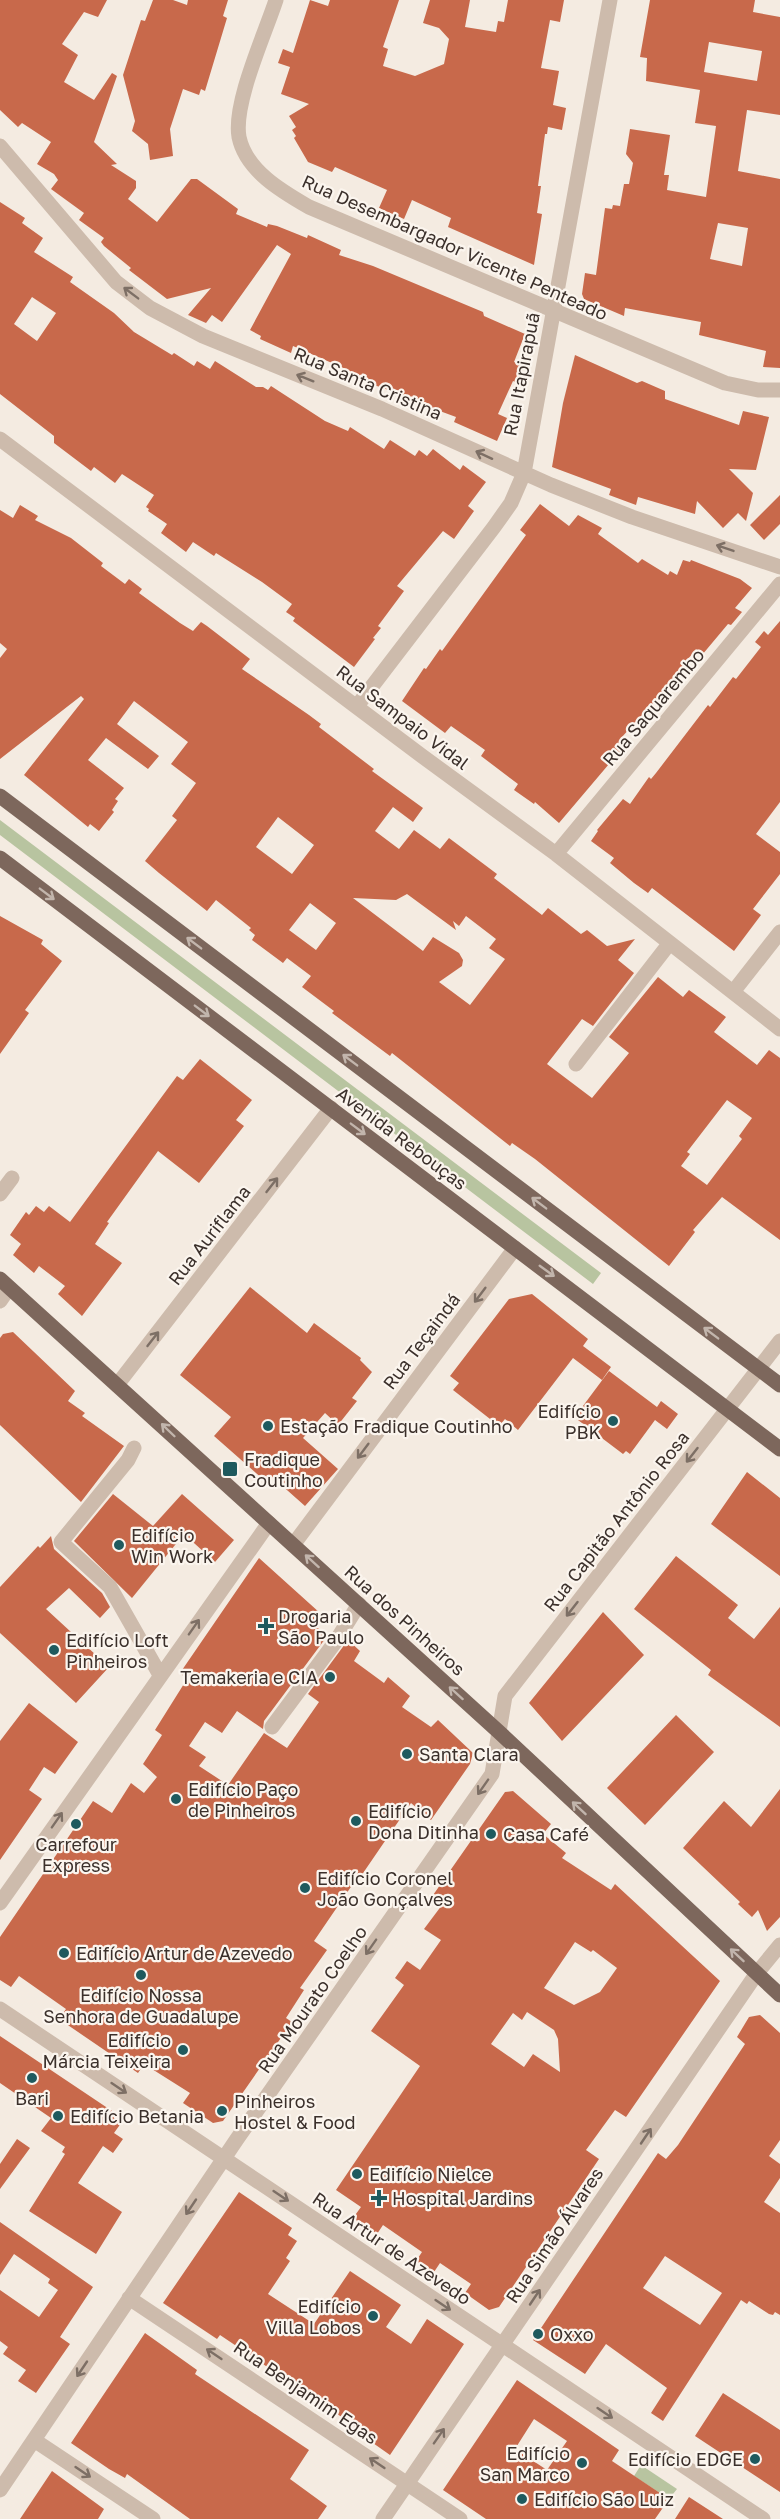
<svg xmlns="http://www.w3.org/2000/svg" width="780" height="2519" font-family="'Golos Text',sans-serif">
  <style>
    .green { fill: #b8c4a0 }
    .building { fill: #c8694b; fill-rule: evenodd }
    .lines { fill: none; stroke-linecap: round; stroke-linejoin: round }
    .minor { stroke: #cdbbac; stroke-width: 15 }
    .major { stroke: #7d675c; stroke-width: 15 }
    .oneway { stroke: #7d6f65 }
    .oneway2 { stroke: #c2b5ac }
    .poi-dot { fill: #1f5a5e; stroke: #fbf5ee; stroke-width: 2 }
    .labels { text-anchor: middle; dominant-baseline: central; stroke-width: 4.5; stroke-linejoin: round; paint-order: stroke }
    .street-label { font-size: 18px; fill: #3b302b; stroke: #fbf5ee }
    .poi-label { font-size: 18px; fill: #3b302b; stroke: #fbf5ee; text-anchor: start }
  </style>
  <rect width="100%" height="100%" fill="#f4ebe1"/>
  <path class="green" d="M0,820L601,1273L593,1284L0,835Z
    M641,2465L677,2489L669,2499L634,2476Z"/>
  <path class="building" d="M0,0H107L98,17L84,12L62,44L78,55L64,82L94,100L112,73L117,76L94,142L117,164L111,165L136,181V188L128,199L157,222L191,179H197L238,209L236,214L267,227L268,224L277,226L307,238L308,235L341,250L339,255L373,266L483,312L484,316L525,334L514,362L523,366L520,384L513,381L498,414L507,418L497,441L454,422L456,417L429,407L430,404L374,385L347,372L348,370L293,346L291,353L260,339L261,336L250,330L291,254L277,245L222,322L212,315L206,323L188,315L211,288L167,299L129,270L131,268L104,246L101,242L104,238L79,220L84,213L51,189L58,180L54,174L37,164L51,142L22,123L18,127L0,110Z
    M153,0H173L187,5L188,0H228L223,16L227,18L205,91L201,89L199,95L183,89L170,129L173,156L150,160L148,144L132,131L135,121L123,75L141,20L145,21Z
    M310,0L328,6L330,0H399L383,47L388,49L383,66L415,76L444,64L449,39L439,28L423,23L430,0H470L465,27L496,32L498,21L504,22L508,0H564L560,22L550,20L541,68L559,71L553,105L566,108L562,130L548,127L547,134H545L538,186H541L537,213L542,214L534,265L448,227L451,218L412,200L404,219L379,208L387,190L335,167L332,172L308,162L294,138L296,136L292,130L296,127L289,116L309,104L281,94L290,67L278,63L283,49L293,53Z
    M650,0H755L753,12L780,17V115L747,110L738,171L780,179V368L763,367L766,351L699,335L701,322L625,308L624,316L584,299L582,294L585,273L596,275L605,208L612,209L613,205L620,206L624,184H629L633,163L626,154L630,129L670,135L664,175H669L667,190L706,197L716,126L695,123L700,90L646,81L647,58L640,57ZM709,42L762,51L757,81L704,72ZM718,223L748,228L742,266L710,259Z
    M0,202L25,218L22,223L43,238L34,252L73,277L70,282L114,313L134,332L172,355L174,353L194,366L197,361L210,369L215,361L256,387H263L268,390L271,386L325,421L348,431L350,427L384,449L390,440L415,456L419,450L427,456L433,449L460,470L463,465L486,482L468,506L474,511L454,539L443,531L397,586L404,591L378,626L381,628L373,638L375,639L354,667L293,621L295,618L286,612L292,604L262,582L216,553L214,556L193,542L186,552L161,533L167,524L148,511L149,509L146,507L154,495L122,474L115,483L94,467L91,471L54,443V436L0,394ZM32,297L56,313L37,341L14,324Z
    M575,355L637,383L642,381L665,391V399L739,425L743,411L769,417L756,470L729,469L753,493L746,521L738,513L723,528L697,501L695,514L638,497L636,505L609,495L611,489L552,467L563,403Z
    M780,495V524L764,540L750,525Z
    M540,504L569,526L578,515L602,528L598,534L638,563L642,559L668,575L670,571L677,575L683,560L690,562L691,560L740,579L752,588L735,608L742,612L731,625L728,624L702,655L696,649L653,703L621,738L629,745L611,766L609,764L559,823L535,802L534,804L514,790L518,784L481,756L485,750L451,726L445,733L402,701L424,668L426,669L440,649L442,651L526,535L520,530Z
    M20,505L38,516L35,520L71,538L103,563L101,566L125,584L129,579L142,589L139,593L180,623L193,631L201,622L207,626L250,659L242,669L309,715L321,724L319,727L374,769L372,771L423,808L413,822L393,807L375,831L399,849L414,830L440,849L449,838L497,874L494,878L542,915L548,908L581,934L587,930L607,946L635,939L618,960L634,973L593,1026L582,1019L547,1064L592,1098L629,1053L609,1037L658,977L683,997L689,990L726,1017L714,1032L757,1065L769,1050L780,1058V1240L722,1197L693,1230L695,1232L669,1266L535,1159L512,1143L510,1146L392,1053L390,1056L332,1013L334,1011L302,987L311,976L287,958L283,963L252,940L255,935L249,930L251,928L216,900L207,911L159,873L145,861L177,820L172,816L196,783L171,764L188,742L134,701L117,724L159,756L148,769L106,738L88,760L124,788L115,799L118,801L112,810L114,812L99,831L90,824L88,827L24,775L84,699L81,696L0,759V658L7,649L0,643V510L13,518ZM278,817L314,845L292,874L256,847ZM407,894L456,930L453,921L459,926L466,916L496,939L489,948L505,959L470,1005L439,982L462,966L463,960L459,953L433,937L423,951L353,898L396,900ZM310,903L336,923L316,950L289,930ZM727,1100L752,1118L739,1136L742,1139L707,1185L681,1166L690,1154L687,1152Z
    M780,621V802L756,834L780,852V874L753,909L761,915L734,951L652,888L648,893L634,883L610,863L614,858L591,841L598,831L597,830L623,799L630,804L649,777L651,779L656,773L708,705L710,707L733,677L736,679L761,647L755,642L764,631L768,635Z
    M0,916L43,940L41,944L62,961L25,1010L29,1013L0,1054Z
    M200,1059L252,1100L236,1120L244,1126L199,1183L158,1151L107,1222L109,1223L95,1244L122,1263L82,1316L58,1294L65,1286L39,1266L34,1273L13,1255L21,1244L10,1235L26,1212L29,1215L36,1206L44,1212L49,1206L70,1222L177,1076L183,1080Z
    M250,1287L307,1333L314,1323L361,1358L360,1360L372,1372L352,1398L357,1401L338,1425L325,1413L303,1438L338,1469L305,1506L270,1475L265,1481L214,1436L231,1417L180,1375Z
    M532,1294L588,1339L583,1346L611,1367L602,1380L573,1358L518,1430L505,1419L499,1426L453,1390L459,1383L450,1376L509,1299Z
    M13,1332L75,1391L68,1401L85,1413L82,1416L124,1446L81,1502L0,1425V1338L3,1334Z
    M609,1371L657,1407L661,1401L678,1414L667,1429L655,1420L630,1454L626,1451L623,1454L578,1420L581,1417L577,1414Z
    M747,1472L780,1498V1576L711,1524Z
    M113,1494L153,1526L182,1494L234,1540L215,1562L184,1534L132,1598L74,1541Z
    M51,1536L54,1549L102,1593L110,1607L100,1618L69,1588L46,1609L109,1667L76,1703L0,1633V1587L38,1546L40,1548Z
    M676,1556L738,1605L728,1618L754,1639L780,1607V1727L708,1675L711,1670L634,1609Z
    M259,1558L320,1613L312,1624L328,1635L264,1721L263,1729L237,1711L222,1733L205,1722L189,1746L206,1757L199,1766L228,1785L264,1733L287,1748L319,1702L308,1694L348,1640L360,1651L354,1661L384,1683L388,1677L410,1696L402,1707L431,1727L438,1720L473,1753L470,1764L431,1820L411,1803L359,1879L357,1878L314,1941L327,1950L300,1988L304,1990L286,2018L292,2022L223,2121L213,2123L183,2103L190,2093L144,2064L138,2073L59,2019L66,2009L19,1976L11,1987L0,1980V1937L93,1801L112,1813L131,1783L144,1793L157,1777L143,1764L162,1735L155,1730L187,1679L180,1673Z
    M603,1612L644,1655L562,1741L529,1703Z
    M29,1703L78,1742L55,1774L44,1767L29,1790L42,1799L0,1860V1741Z
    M676,1715L714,1752L645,1825L607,1788Z
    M780,1789V1917L767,1931L758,1910L752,1917L738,1904L740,1902L683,1848L724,1801L751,1827Z
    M513,1791L551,1824L543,1834L566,1853L562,1858L611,1890L615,1884L720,1981L626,2117L615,2110L586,2150L599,2159L499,2307L489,2310L465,2293L471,2284L440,2263L434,2272L416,2261L422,2252L383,2225L377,2234L353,2218L361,2207L336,2190L420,2066L371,2031L404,1985L395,1978L407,1961L420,1970L441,1940L424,1929L442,1905L431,1898L505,1792ZM575,1942L591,1952L593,1950L617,1968L600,1992L574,2005L544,1988ZM527,2012L554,2030L558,2039L560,2072L533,2054L524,2067L491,2044L513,2013L522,2020Z
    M760,2015L780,2033V2140L769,2156L780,2164V2178L764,2202L780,2213V2315L775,2312L773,2315L769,2314L749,2301L747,2304L741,2300L663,2421L651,2413L667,2388L606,2344L585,2374L533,2340L658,2153L666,2159L678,2145L745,2044L737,2037L749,2017ZM665,2256L722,2293L700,2325L643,2288Z
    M0,2036L124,2119L114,2133L123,2139L113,2153L103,2146L78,2183L122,2212L96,2254L29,2211L65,2154L62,2152L65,2147L41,2131L51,2118L0,2083Z
    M17,2139L30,2148L0,2189V2164Z
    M239,2192L292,2228L288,2235L297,2241L286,2258L290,2261L268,2294L314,2324L350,2271L401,2305L386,2327L411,2344L427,2319L464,2344L390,2455L353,2429L355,2426L220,2335L217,2339L163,2303Z
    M0,2222L93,2287L60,2337L70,2344L36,2393L18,2381L26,2370L3,2354L8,2347L0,2341V2290L39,2317L58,2290L48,2283L50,2279L14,2254L0,2275Z
    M145,2333L197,2370L195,2374L309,2450L290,2479L327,2506L318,2519H190L127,2474L125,2478L109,2469L71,2443Z
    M517,2380L619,2450L612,2461L669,2499L655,2519H486L443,2490ZM534,2419L567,2441L547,2470L515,2449Z
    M723,2393L780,2430V2492L695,2436Z
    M52,2471L104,2509L98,2519H20Z
    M689,2497L723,2519H675Z"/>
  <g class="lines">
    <path class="minor" d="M276,0C265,34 233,103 239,137C246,171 283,192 309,207L725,383L758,390H780
      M0,146L116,282L150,308L203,336L382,409L551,485L632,517L780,567
      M0,439L422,756L556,854L780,1029
      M357,706L494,527L511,503L524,473L610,0
      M556,854L780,584
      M733,992L780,932
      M576,1064L669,944
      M0,1194L12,1178
      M0,1301L9,1288
      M117,1385L331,1108
      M134,1448L128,1460L61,1542L110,1587L160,1675
      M293,1545L515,1248
      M272,1727L336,1641L359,1604
      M0,1903L269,1523
      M0,2009L763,2519
      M129,2298L460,2519
      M34,2440L153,2519
      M0,2490L237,2139L492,1774L505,1696L780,1341
      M383,2519L757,1973L780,1945"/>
    <path class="major" d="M0,796L780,1385
      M0,858L780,1449
      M0,1279L499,1732L780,1995"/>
  </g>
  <defs><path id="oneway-shaft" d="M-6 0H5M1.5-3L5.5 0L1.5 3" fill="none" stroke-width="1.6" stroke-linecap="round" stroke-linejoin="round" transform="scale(1.5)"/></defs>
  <g class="oneway">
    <use href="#oneway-shaft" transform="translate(131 293) rotate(-143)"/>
    <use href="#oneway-shaft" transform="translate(305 378) rotate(-158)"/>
    <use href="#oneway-shaft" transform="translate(484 455) rotate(-155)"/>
    <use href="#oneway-shaft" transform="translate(725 548) rotate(-161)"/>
    <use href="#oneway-shaft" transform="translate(272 1185) rotate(-52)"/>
    <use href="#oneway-shaft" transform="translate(480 1295) rotate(127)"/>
    <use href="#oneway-shaft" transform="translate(153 1339) rotate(-52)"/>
    <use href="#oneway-shaft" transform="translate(363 1451) rotate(127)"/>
    <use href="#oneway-shaft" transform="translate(692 1455) rotate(128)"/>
    <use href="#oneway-shaft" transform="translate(572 1609) rotate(128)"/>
    <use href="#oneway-shaft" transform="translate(194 1627) rotate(-55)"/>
    <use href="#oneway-shaft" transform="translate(483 1787) rotate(125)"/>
    <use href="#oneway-shaft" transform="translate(57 1820) rotate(-55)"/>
    <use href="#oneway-shaft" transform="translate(371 1947) rotate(125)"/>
    <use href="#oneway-shaft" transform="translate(119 2088) rotate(34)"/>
    <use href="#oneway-shaft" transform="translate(646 2136) rotate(-56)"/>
    <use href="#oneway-shaft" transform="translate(281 2196) rotate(34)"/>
    <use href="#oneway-shaft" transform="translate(191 2207) rotate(124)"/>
    <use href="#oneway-shaft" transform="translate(535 2297) rotate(-56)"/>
    <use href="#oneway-shaft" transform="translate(443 2305) rotate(34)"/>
    <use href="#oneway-shaft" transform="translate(214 2354) rotate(-146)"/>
    <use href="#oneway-shaft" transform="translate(82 2369) rotate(124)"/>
    <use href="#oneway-shaft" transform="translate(605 2413) rotate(34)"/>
    <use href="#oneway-shaft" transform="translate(439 2436) rotate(-55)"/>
    <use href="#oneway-shaft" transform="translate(377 2463) rotate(-146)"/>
    <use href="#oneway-shaft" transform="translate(83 2472) rotate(34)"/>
  </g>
  <g class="oneway2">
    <use href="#oneway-shaft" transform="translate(47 894) rotate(37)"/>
    <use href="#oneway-shaft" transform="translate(194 943) rotate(-143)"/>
    <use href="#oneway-shaft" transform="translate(202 1011) rotate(37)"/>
    <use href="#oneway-shaft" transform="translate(350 1060) rotate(-143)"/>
    <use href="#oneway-shaft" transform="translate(358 1129) rotate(37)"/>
    <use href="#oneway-shaft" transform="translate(539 1203) rotate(-143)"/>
    <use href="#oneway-shaft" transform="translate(547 1271) rotate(36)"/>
    <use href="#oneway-shaft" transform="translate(711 1333) rotate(-143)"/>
    <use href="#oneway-shaft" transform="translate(168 1430) rotate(-136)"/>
    <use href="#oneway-shaft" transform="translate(312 1561) rotate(-138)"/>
    <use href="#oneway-shaft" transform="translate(456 1693) rotate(-138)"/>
    <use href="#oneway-shaft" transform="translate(579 1808) rotate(-137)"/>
    <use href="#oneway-shaft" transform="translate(737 1955) rotate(-137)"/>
  </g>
  <g class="poi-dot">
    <circle cx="613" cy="1421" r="6"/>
    <circle cx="268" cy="1426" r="6"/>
    <rect x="222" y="1461" width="16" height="16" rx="3"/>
    <circle cx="119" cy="1545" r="6"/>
    <path d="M263 1617h6v6h6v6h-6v6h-6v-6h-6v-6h6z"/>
    <circle cx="54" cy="1650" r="6"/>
    <circle cx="330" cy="1677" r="6"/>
    <circle cx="407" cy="1754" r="6"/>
    <circle cx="176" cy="1799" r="6"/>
    <circle cx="356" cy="1821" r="6"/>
    <circle cx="76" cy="1824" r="6"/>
    <circle cx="491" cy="1834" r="6"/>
    <circle cx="305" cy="1888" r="6"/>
    <circle cx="64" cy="1953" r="6"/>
    <circle cx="141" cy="1975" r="6"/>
    <circle cx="183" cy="2050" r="6"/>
    <circle cx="32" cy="2078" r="6"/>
    <circle cx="222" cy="2111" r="6"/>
    <circle cx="58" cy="2116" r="6"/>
    <circle cx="357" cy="2174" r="6"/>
    <path d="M376 2189h6v6h6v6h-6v6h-6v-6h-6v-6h6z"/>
    <circle cx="373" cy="2316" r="6"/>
    <circle cx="538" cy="2334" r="6"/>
    <circle cx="755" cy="2459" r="6"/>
    <circle cx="582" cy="2463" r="6"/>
    <circle cx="522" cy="2499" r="6"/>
  </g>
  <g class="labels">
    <g class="street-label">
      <text transform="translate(455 247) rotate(24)">Rua Desembargador Vicente Penteado</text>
      <text transform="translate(521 374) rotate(-79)">Rua Itapirapuã</text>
      <text transform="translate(368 383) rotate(23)">Rua Santa Cristina</text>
      <text transform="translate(653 707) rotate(-50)">Rua Saquarembo</text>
      <text transform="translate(403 717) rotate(37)">Rua Sampaio Vidal</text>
      <text transform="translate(402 1138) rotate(37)">Avenida Rebouças</text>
      <text transform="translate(209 1235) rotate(-52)">Rua Auriflama</text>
      <text transform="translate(421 1341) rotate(-53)">Rua Teçaindá</text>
      <text transform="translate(616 1521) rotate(-52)">Rua Capitão Antônio Rosa</text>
      <text transform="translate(405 1620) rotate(42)">Rua dos Pinheiros</text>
      <text transform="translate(312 1999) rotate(-55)">Rua Mourato Coelho</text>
      <text transform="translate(554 2235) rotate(-56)">Rua Simão Álvares</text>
      <text transform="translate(392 2248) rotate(34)">Rua Artur de Azevedo</text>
      <text transform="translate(306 2392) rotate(34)">Rua Benjamim Egas</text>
    </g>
    <g class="poi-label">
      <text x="601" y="1411" text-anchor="end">Edifício<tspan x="601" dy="21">PBK</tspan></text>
      <text x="280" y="1426">Estação Fradique Coutinho</text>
      <text x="244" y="1459">Fradique<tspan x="244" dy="21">Coutinho</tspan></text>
      <text x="131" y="1535">Edifício<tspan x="131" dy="21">Win Work</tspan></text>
      <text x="278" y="1616">Drogaria<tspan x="278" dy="21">São Paulo</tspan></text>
      <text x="66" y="1640">Edifício Loft<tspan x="66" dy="21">Pinheiros</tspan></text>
      <text x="318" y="1677" text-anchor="end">Temakeria e CIA</text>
      <text x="419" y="1754">Santa Clara</text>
      <text x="188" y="1789">Edifício Paço<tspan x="188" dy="21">de Pinheiros</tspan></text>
      <text x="368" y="1811">Edifício<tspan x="368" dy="21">Dona Ditinha</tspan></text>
      <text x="503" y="1834">Casa Café</text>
      <text x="76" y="1844" text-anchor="middle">Carrefour<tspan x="76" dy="21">Express</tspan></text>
      <text x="317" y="1878">Edifício Coronel<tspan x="317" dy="21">João Gonçalves</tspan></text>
      <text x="76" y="1953">Edifício Artur de Azevedo</text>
      <text x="141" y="1995" text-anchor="middle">Edifício Nossa<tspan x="141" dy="21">Senhora de Guadalupe</tspan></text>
      <text x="171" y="2040" text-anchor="end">Edifício<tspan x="171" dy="21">Márcia Teixeira</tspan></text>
      <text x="32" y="2098" text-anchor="middle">Bari</text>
      <text x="234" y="2101">Pinheiros<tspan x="234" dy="21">Hostel &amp; Food</tspan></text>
      <text x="70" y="2116">Edifício Betania</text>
      <text x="369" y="2174">Edifício Nielce</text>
      <text x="392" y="2198">Hospital Jardins</text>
      <text x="361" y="2306" text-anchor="end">Edifício<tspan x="361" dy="21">Villa Lobos</tspan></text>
      <text x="550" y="2334">Oxxo</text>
      <text x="570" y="2453" text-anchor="end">Edifício<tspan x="570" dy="21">San Marco</tspan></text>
      <text x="743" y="2459" text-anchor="end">Edifício EDGE</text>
      <text x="534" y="2499">Edifício São Luiz</text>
    </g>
  </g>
</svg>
